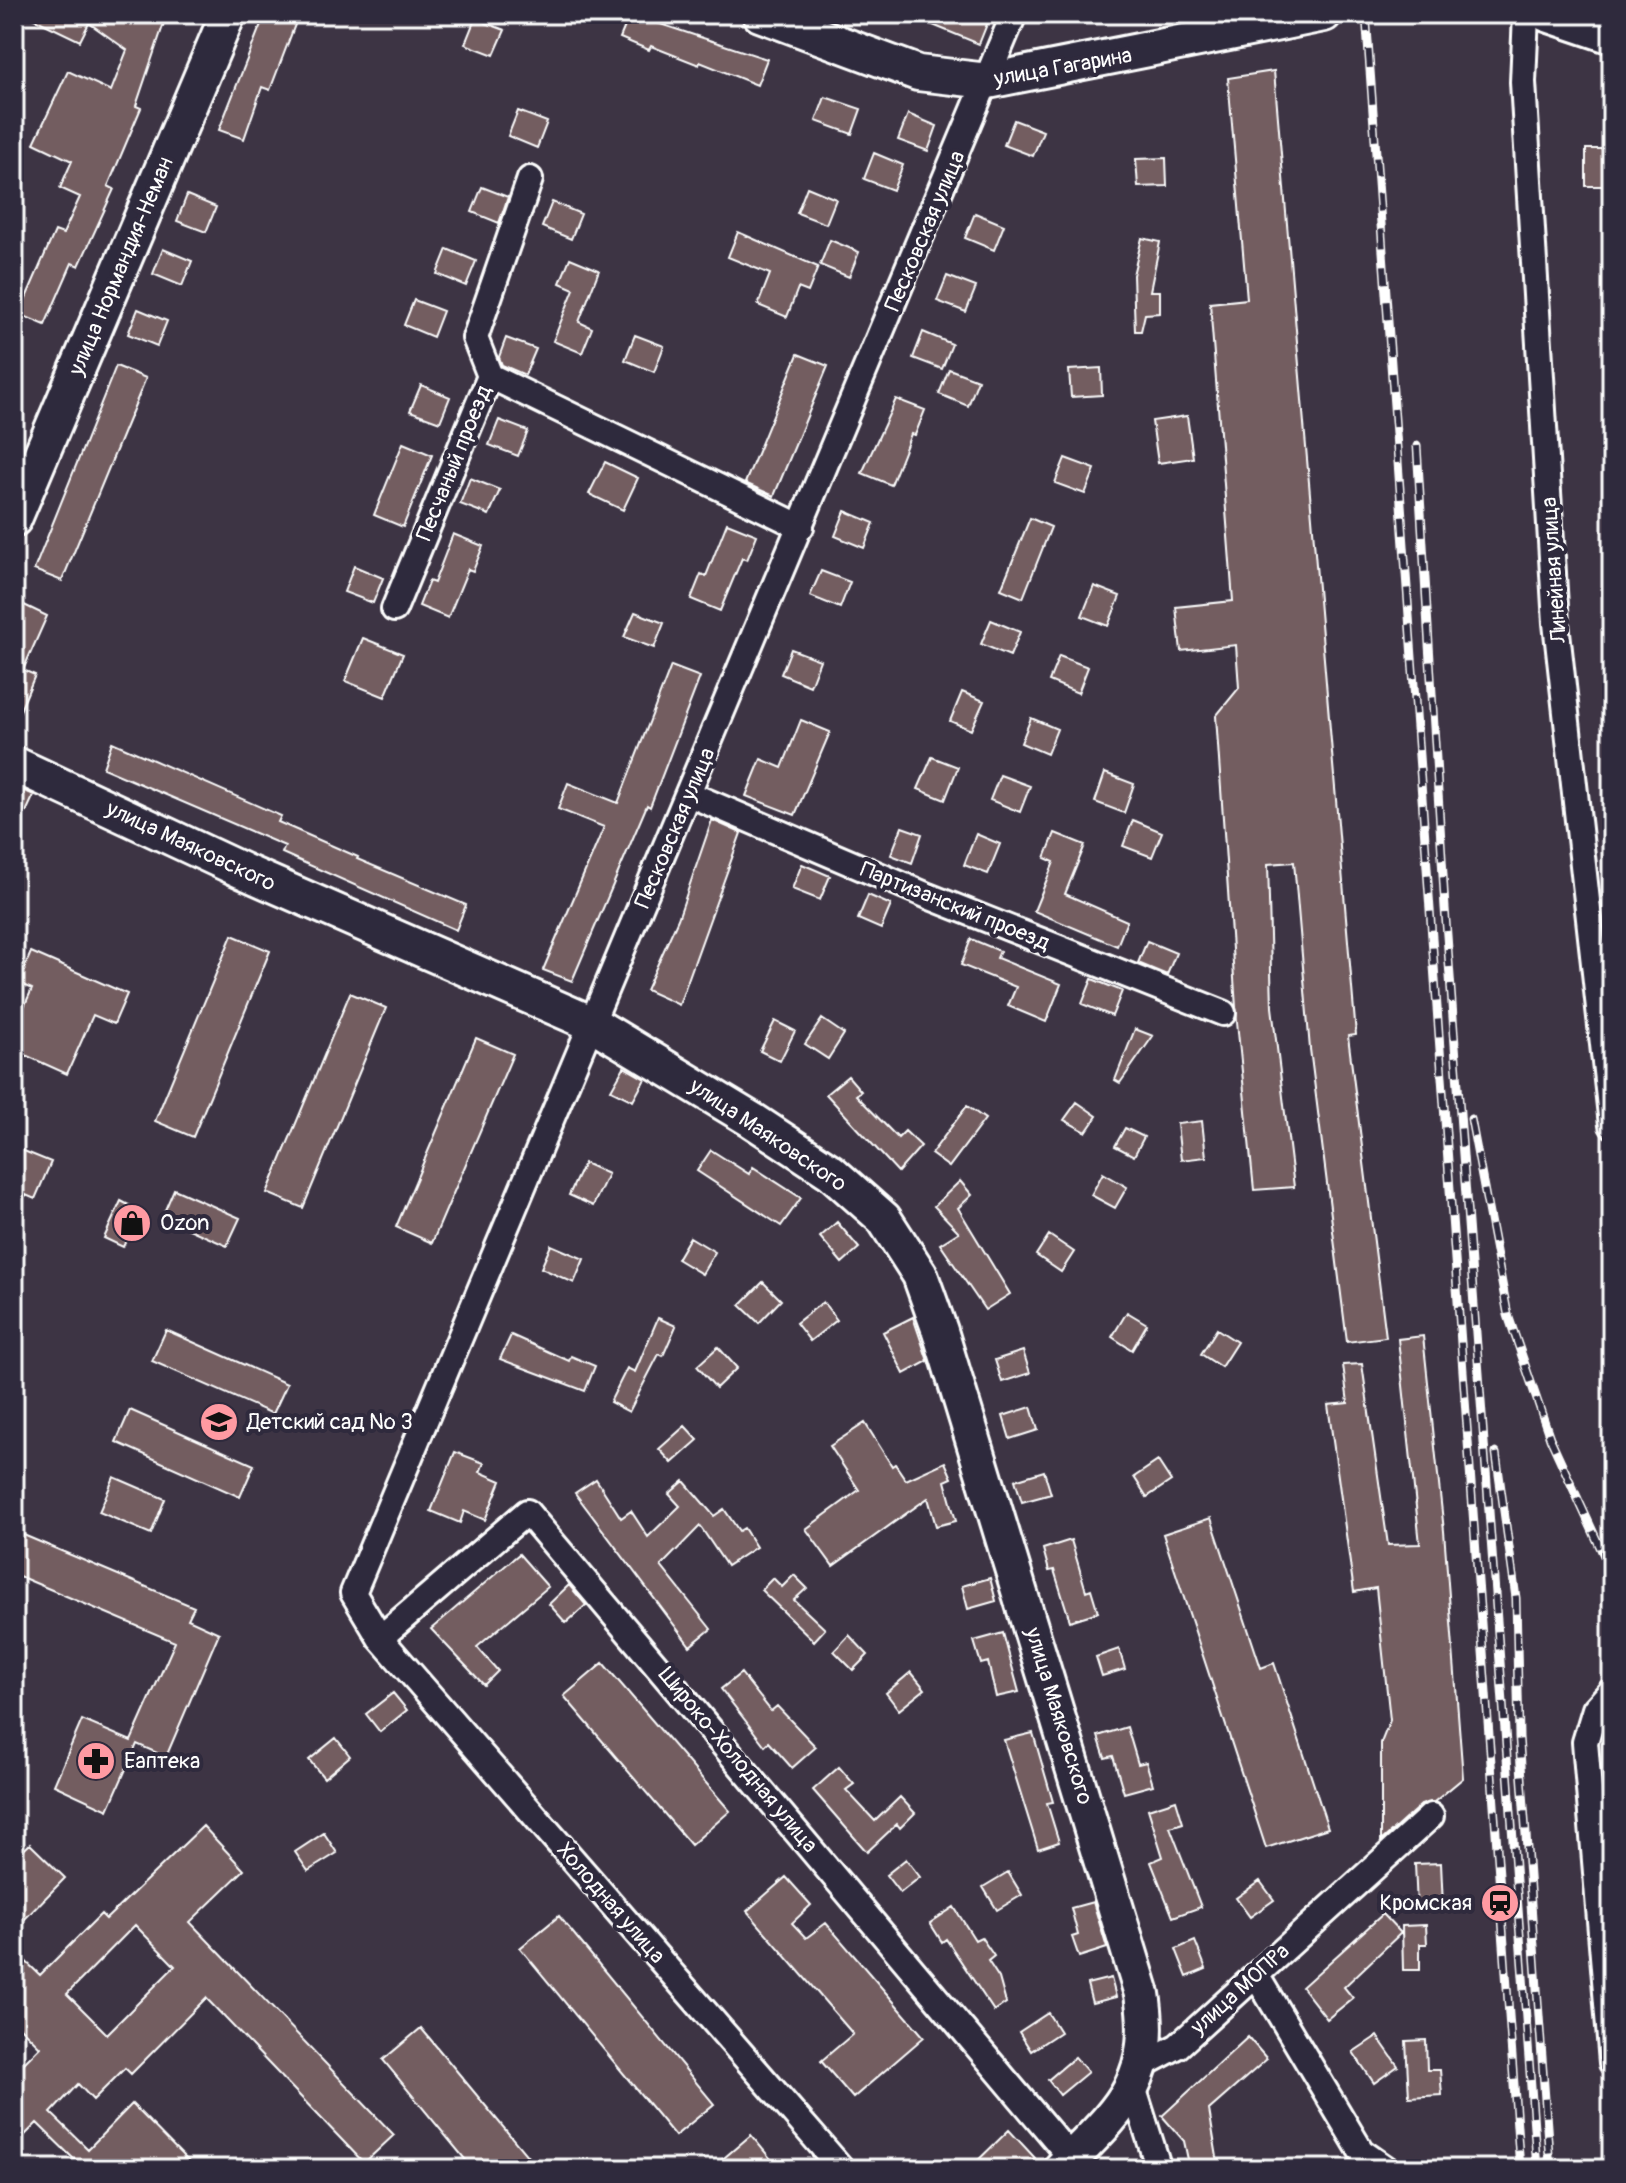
<svg xmlns="http://www.w3.org/2000/svg" width="1626" height="2183" font-family="Pangolin,sans-serif">
  <style>
    .building { fill: #735d61; stroke: #fff; stroke-width: 2; fill-rule: evenodd }
    .lines { fill: none; stroke-linecap: round; stroke-linejoin: round }
    .street-casing { stroke: #fff; stroke-width: 30 }
    .secondary-casing { stroke: #fff; stroke-width: 40 }
    .street { stroke: #2f2a3d; stroke-width: 24 }
    .secondary { stroke: #2f2a3d; stroke-width: 34 }
    .rail-casing { stroke: #fff; stroke-width: 9 }
    .rail { stroke: #2f2a3d; stroke-width: 6; stroke-dasharray: 18; stroke-linecap: butt }
    .labels { text-anchor: middle; dominant-baseline: central; stroke-width: 8; stroke-linejoin: round; paint-order: stroke }
    .street-label { font-size: 22px; fill: #fff; stroke: #2f2a3d }
    .poi-label { font-size: 22px; fill: #fff; stroke: #2f2a3d; text-anchor: start }
  </style>
  <rect width="100%" height="100%" fill="#3d3444"/>
  <filter id="ink" filterUnits="userSpaceOnUse"><feTurbulence type="fractalNoise" baseFrequency=".0125" numOctaves="2"/><feDisplacementMap in="SourceGraphic" scale="16" xChannelSelector="R" yChannelSelector="G"/><feConvolveMatrix kernelMatrix="1 2 1 2 8 2 1 2 1" color-interpolation-filters="sRGB"/></filter>
  <g filter="url(#ink)">
    <path class="building" d="M24,14H167L136,106L141,108L108,186L114,189L79,266L72,263L45,325L19,314L55,231L63,234L80,197L60,188L72,161L34,143L68,71L111,91L127,50L89,23L80,41Z
      M265,14H299L270,90L262,87L244,139L219,130Z
      M630,14L767,59L757,85L700,62L699,65L651,46L649,50L620,38Z
      M906,14H991L979,44Z
      M475,19L505,30L494,55L465,44Z
      M1274,71L1356,1035L1348,1036L1386,1337L1347,1342L1310,1049L1294,862L1268,864L1272,1007L1294,1187L1254,1190L1237,1022L1216,716L1239,688L1236,645L1181,651L1176,607L1233,601L1210,303L1247,299L1228,78Z
      M825,97L861,109L852,134L816,121Z
      M518,111L547,122L537,148L508,136Z
      M908,114L937,126L928,151L898,140Z
      M1014,120L1043,131L1033,156L1004,145Z
      M1586,149H1612V186H1586Z
      M874,153L903,165L893,190L864,179Z
      M1166,158L1167,186L1138,187L1136,159Z
      M482,187L508,197L499,223L472,212Z
      M807,187L836,199L826,224L797,213Z
      M187,195L216,207L206,232L177,221Z
      M552,202L581,214L571,239L542,227Z
      M975,213L1004,225L994,250L965,238Z
      M738,232L818,267L808,292L798,288L787,317L758,305L770,274L728,257Z
      M1142,238L1160,242L1150,291H1160V313L1145,314L1141,331H1135L1133,275Z
      M830,240L859,252L849,277L820,265Z
      M163,249L192,261L182,286L153,274Z
      M447,249L476,261L466,286L437,274Z
      M570,258L599,270L579,322L592,328L582,353L553,341L574,289L560,283Z
      M947,276L976,287L966,312L937,301Z
      M414,300L443,311L433,337L404,325Z
      M138,309L167,321L157,346L128,334Z
      M923,332L952,344L942,369L913,358Z
      M635,335L664,346L654,372L625,360Z
      M506,338L536,349L525,375L502,365L499,357Z
      M798,354L828,366L774,496L745,483Z
      M116,366L146,378L62,581L34,570Z
      M1101,368L1102,395L1071,397L1069,370Z
      M949,369L978,380L968,406L939,394Z
      M421,385L450,397L440,422L410,411Z
      M896,399L925,410L915,435L911,434L891,485L862,473Z
      M1187,416L1193,458L1158,463L1152,421Z
      M499,420L528,431L518,456L489,445Z
      M403,443L432,455L403,527L374,515Z
      M1065,458L1095,469L1085,494L1055,483Z
      M605,462L638,478L623,510L589,494Z
      M470,478L500,490L489,515L460,504Z
      M845,511L874,523L864,548L835,536Z
      M1030,518L1051,527L1023,598L1001,589Z
      M727,523L757,535L747,560L742,558L720,611L691,599L701,574L706,576Z
      M453,534L483,546L473,571L468,569L448,618L419,606L429,581L434,583Z
      M354,566L383,578L373,603L344,592Z
      M821,571L850,582L840,608L810,596Z
      M1094,586L1120,596L1108,626L1082,616Z
      M20,603L47,616L23,670L35,675L14,725V617Z
      M635,612L664,623L654,648L624,637Z
      M991,620L1020,632L1010,656L981,644Z
      M363,638L403,654L385,697L345,681Z
      M791,649L820,660L810,686L781,674Z
      M1059,656L1088,667L1078,693L1049,681Z
      M671,666L700,677L650,807L647,805L572,981L543,970L604,827L558,809L568,783L618,803Z
      M962,692L984,701L971,730L950,721Z
      M1031,718L1057,729L1047,754L1021,743Z
      M801,720L830,732L795,815L746,796L761,759L782,768Z
      M112,742L281,816L278,822L358,857L357,859L466,905L456,930L282,853L285,846L103,768Z
      M932,757L958,767L945,800L918,789Z
      M1105,773L1134,784L1124,813L1095,802Z
      M1000,775L1030,786L1020,812L990,800Z
      M14,786L34,795L14,838Z
      M712,820L741,833L679,1005L646,990L678,919Z
      M1133,820L1162,832L1152,857L1123,846Z
      M902,827L922,834L912,863L891,855Z
      M1055,833L1085,845L1065,894L1127,921L1117,946L1034,911L1054,862L1045,858Z
      M976,834L1000,844L988,874L964,865Z
      M802,864L830,876L820,900L792,889Z
      M868,895L891,905L881,929L858,919Z
      M232,935L270,951L193,1137L155,1121Z
      M971,939L1000,951L997,958L1061,984L1046,1022L1008,1006L1016,987L961,965Z
      M1147,941L1176,953L1167,975L1138,963Z
      M31,952L127,994L114,1024L93,1015L67,1074L14,1050V1029L32,989L18,983Z
      M1092,979L1122,991L1112,1016L1082,1004Z
      M350,993L386,1008L303,1208L267,1193Z
      M822,1019L844,1034L828,1059L805,1044Z
      M775,1021L795,1031L780,1061L760,1051Z
      M1135,1029L1153,1036L1120,1083L1115,1080Z
      M476,1038L513,1054L432,1243L396,1227Z
      M624,1067L645,1079L633,1101L611,1090Z
      M848,1076L861,1091L856,1095L898,1138L905,1131L921,1146L898,1172L826,1094Z
      M1077,1102L1097,1116L1086,1132L1064,1120Z
      M967,1106L985,1119L949,1167L931,1154Z
      M1202,1121L1206,1157L1181,1160L1177,1124Z
      M1125,1128L1144,1137L1134,1156L1115,1146Z
      M14,1147L51,1162L35,1199L14,1190Z
      M711,1150L749,1174L753,1167L801,1198L781,1226L697,1171Z
      M584,1163L608,1174L593,1206L569,1195Z
      M1103,1173L1127,1187L1115,1208L1091,1195Z
      M960,1181L972,1195L958,1208L1010,1294L985,1310L940,1244L959,1232L934,1206Z
      M174,1189L240,1218L227,1246L162,1217Z
      M121,1201L140,1211L123,1247L104,1238Z
      M837,1222L859,1248L842,1263L820,1237Z
      M1049,1235L1074,1252L1061,1272L1036,1255Z
      M690,1237L715,1252L702,1274L677,1259Z
      M551,1245L584,1259L574,1283L541,1268Z
      M763,1282L781,1300L759,1323L740,1305Z
      M823,1302L837,1320L810,1341L796,1323Z
      M1127,1312L1147,1324L1132,1350L1112,1337Z
      M913,1317L928,1361L904,1374L883,1332Z
      M658,1318L676,1326L663,1356L659,1354L629,1412L610,1402L627,1368L635,1372Z
      M1217,1329L1237,1342L1221,1367L1201,1354Z
      M166,1330L287,1384L273,1414L152,1361Z
      M511,1335L569,1361L571,1356L595,1366L585,1391L500,1359Z
      M1423,1336L1444,1531L1463,1778L1434,1802L1421,1805L1381,1841V1743L1390,1720L1376,1588L1354,1592L1328,1405L1348,1403L1343,1365L1362,1364L1388,1545L1420,1544L1398,1339Z
      M718,1347L737,1368L716,1388L697,1366Z
      M1023,1351L1030,1373L1002,1382L995,1360Z
      M1031,1407L1038,1430L1010,1439L1003,1416Z
      M130,1410L254,1465L240,1497L116,1442Z
      M865,1423L892,1466L895,1464L906,1480L945,1462L952,1478L945,1481L956,1521L936,1526L928,1498L833,1566L806,1529L859,1490L830,1446Z
      M685,1426L698,1440L672,1463L659,1449Z
      M455,1452L484,1463L480,1472L501,1481L485,1520L464,1511L460,1523L431,1511Z
      M1158,1461L1171,1481L1147,1497L1134,1477Z
      M1044,1471L1051,1494L1022,1502L1015,1480Z
      M114,1477L165,1499L151,1534L99,1512Z
      M596,1479L621,1518L631,1511L648,1537L680,1506L669,1494L684,1481L714,1516L724,1509L739,1531L744,1528L756,1547L727,1566L700,1526L661,1566L711,1629L690,1646L575,1493Z
      M1211,1518L1261,1668L1274,1663L1328,1828L1266,1848L1163,1534Z
      M14,1531L194,1607L188,1619L219,1633L166,1757L137,1744L108,1810L54,1785L82,1720L131,1741L175,1642L14,1574Z
      M1071,1540L1086,1591L1091,1589L1098,1612L1070,1621L1054,1570L1049,1571L1043,1549Z
      M519,1554L548,1587L477,1647L498,1671L484,1685L431,1629Z
      M794,1575L807,1588L794,1600L825,1629L814,1641L761,1590L773,1578L782,1587Z
      M990,1578L996,1601L968,1609L962,1586Z
      M569,1585L586,1605L566,1623L549,1604Z
      M1003,1633L1019,1692L996,1697L988,1662L981,1664L974,1641Z
      M849,1635L868,1655L853,1670L834,1651Z
      M1119,1649L1125,1669L1102,1676L1096,1657Z
      M603,1663L730,1811L691,1845L564,1696Z
      M911,1672L925,1689L899,1710L886,1693Z
      M741,1673L771,1711L777,1706L816,1747L792,1768L769,1742L765,1746L721,1689Z
      M393,1693L407,1710L380,1732L366,1714Z
      M1127,1727L1138,1764L1146,1762L1153,1785L1124,1793L1113,1756L1105,1758L1098,1736Z
      M1033,1733L1053,1802L1047,1803L1059,1842L1038,1849L1004,1740Z
      M336,1738L350,1756L324,1778L309,1760Z
      M839,1767L854,1784L846,1790L875,1821L900,1797L915,1813L900,1828L897,1824L867,1852L813,1790Z
      M1176,1800L1183,1823L1170,1827L1201,1907L1173,1917L1151,1862L1163,1857L1148,1809Z
      M203,1826L244,1870L190,1922L394,2135L364,2163L206,1998L131,2074L125,2068L93,2100L78,2084L51,2113L88,2149L132,2104L196,2169H84L37,2123L14,2146V2073L40,2047L14,2021V1950L40,1975L101,1914L106,1919ZM135,1925L175,1966L107,2034L67,1994Z
      M324,1833L337,1853L308,1871L295,1852Z
      M30,1844L65,1878L14,1930V1859Z
      M906,1859L920,1877L900,1893L886,1875Z
      M1441,1863L1443,1906L1417,1907L1415,1864Z
      M1008,1872L1022,1895L997,1910L983,1887Z
      M786,1877L811,1905L792,1923L806,1938L826,1923L924,2037L853,2098L821,2061L853,2034L747,1911Z
      M1260,1881L1274,1900L1250,1917L1236,1898Z
      M1093,1902L1107,1948L1079,1957L1072,1937L1078,1935L1071,1908Z
      M954,1907L975,1940L981,1937L994,1956L988,1961L999,1978L1006,2003L994,2011L946,1939L942,1942L930,1923Z
      M1383,1914L1401,1933L1344,1987L1353,1998L1327,2019L1302,1987Z
      M559,1916L714,2104L675,2136L520,1948Z
      M1426,1925L1427,1944H1420V1970H1403L1402,1926Z
      M1195,1941L1206,1969L1187,1977L1176,1949Z
      M1111,1978L1116,1997L1092,2003L1087,1984Z
      M1048,2013L1060,2032L1031,2051L1019,2032Z
      M421,2028L538,2169H473L383,2060Z
      M1377,2036L1398,2066L1374,2083L1353,2052Z
      M1248,2037L1267,2059L1209,2110L1219,2169H1190L1184,2141L1162,2116Z
      M1426,2040L1427,2070H1440L1442,2095L1409,2097L1406,2041Z
      M1075,2057L1088,2072L1060,2095L1048,2080Z
      M1009,2130L1035,2158L1024,2169H969Z
      M751,2135L779,2169H711Z"/>
    <g class="lines">
      <defs>
        <path id="street" d="M1526,14L1523,82L1556,623L1612,1125
          M490,376L801,527
          M394,609L490,376L475,338L530,179
          M689,794L928,896L1223,1013
          M380,1638L527,1512L1072,2159
          M1612,1690L1595,1709L1585,1742L1612,2063
          M1256,1975L1361,2151L1387,2169
          M1142,2065L1178,2046L1431,1816
          M1133,2087L1159,2169
          M842,2169L380,1638L353,1593L1014,14"/>
        <path id="secondary" d="M760,14L918,73L988,81L1324,14
          M1547,14L1612,36
          M14,519L228,14
          M14,764L243,871L593,1024L752,1120L831,1172L884,1219L920,1275L940,1331L1142,1994C1156,2082 1118,2111 1061,2169"/>
      </defs>
      <use href="#street" class="street-casing"/>
      <use href="#secondary" class="secondary-casing"/>
      <use href="#street" class="street"/>
      <use href="#secondary" class="secondary"/>
      <defs>
        <path id="rail" d="M1366,14L1520,2169
          M1417,446L1445,908L1537,2169
          M1471,1119L1508,1315L1550,1438L1612,1573
          M1496,1453L1516,1598L1519,1737L1550,2169"/>
      </defs>
      <use href="#rail" class="rail-casing"/>
      <use href="#rail" class="rail"/>
    </g>
  </g>
  <defs>
    <symbol id="shop-disc" viewBox="-11 -11 22 22"><circle r="9.5" fill="#ff9aa2" stroke="#2f2a3d"/><path d="M-5-2.5h2.3a2.7 3.5 0 0 1 5.4 0H5L5.5 6h-11ZM-1.5-2.5h3a1.5 2.3 0 0 0-3 0Z" fill="#111"/></symbol>
    <symbol id="school-disc" viewBox="-11 -11 22 22"><circle r="9.5" fill="#ff9aa2" stroke="#2f2a3d"/><path d="M0-5L7-2L0 1L-7-2ZM-4 1L0 2.5L4 1V4Q0 6-4 4Z" fill="#111"/></symbol>
    <symbol id="pharmacy-disc" viewBox="-11 -11 22 22"><circle r="9.5" fill="#ff9aa2" stroke="#2f2a3d"/><path d="M-2-6h4v4h4v4h-4v4h-4v-4h-4v-4h4Z" fill="#111"/></symbol>
    <symbol id="station-disc" viewBox="-11 -11 22 22"><circle r="9.5" fill="#ff9aa2" stroke="#2f2a3d"/><path d="M-3-6H3Q5-6 5-4V2Q5 4 3 4L4.5 6H3L1.5 4h-3L-3 6H-4.5L-3 4Q-5 4-5 2V-4Q-5-6-3-6ZM-3.5-4v3h7v-3ZM-3.5 1v1.5H-2V1ZM2 1v1.5H3.5V1Z" fill="#111"/></symbol>
  </defs>
  <g fill-rule="evenodd">
    <use href="#shop-disc" x="110" y="1201" width="44" height="44"/>
    <use href="#school-disc" x="197" y="1400" width="44" height="44"/>
    <use href="#pharmacy-disc" x="74" y="1739" width="44" height="44"/>
    <use href="#station-disc" x="1478" y="1881" width="44" height="44"/>
  </g>
  <g class="labels">
    <g class="street-label">
      <text transform="translate(1063 67) rotate(-10)">улица Гагарина</text>
      <text transform="translate(925 231) rotate(-67)">Песковская улица</text>
      <text transform="translate(121 266) rotate(-67)">улица Нормандия-Неман</text>
      <text transform="translate(454 463) rotate(-68)">Песчаный проезд</text>
      <text transform="translate(1554 570) rotate(-94)">Линейная улица</text>
      <text transform="translate(675 828) rotate(-67)">Песковская улица</text>
      <text transform="translate(191 846) rotate(25)">улица Маяковского</text>
      <text transform="translate(955 906) rotate(22)">Партизанский проезд</text>
      <text transform="translate(768 1135) rotate(34)">улица Маяковского</text>
      <text transform="translate(1059 1716) rotate(73)">улица Маяковского</text>
      <text transform="translate(738 1760) rotate(50)">Широко-Холодная улица</text>
      <text transform="translate(611 1903) rotate(49)">Холодная улица</text>
      <text transform="translate(1240 1989) rotate(-42)">улица МОПРа</text>
    </g>
    <g class="poi-label">
      <text x="160" y="1223">Ozon</text>
      <text x="247" y="1422">Детский сад № 3</text>
      <text x="124" y="1761">Еаптека</text>
      <text x="1472" y="1903" text-anchor="end">Кромская</text>
    </g>
  </g>
  <rect width="1626" height="2183" fill="none" stroke="#2f2a3d" stroke-width="48"/>
  <rect x="24" y="24" width="1578" height="2135" fill="none" stroke="#fff" stroke-width="3" filter="url(#ink)"/>
</svg>
